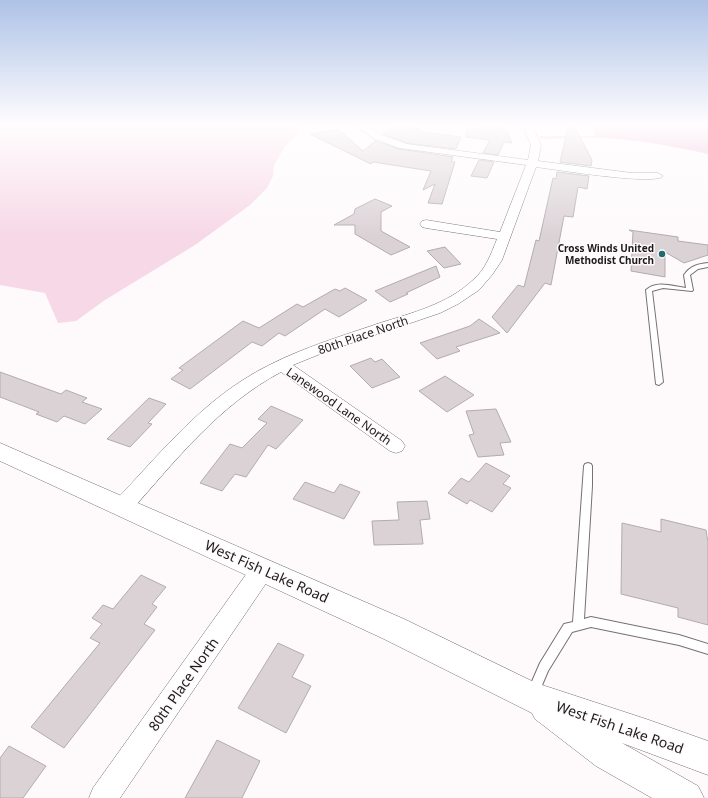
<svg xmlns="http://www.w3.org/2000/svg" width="708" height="798" font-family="'Noto Sans',sans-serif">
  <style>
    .green { fill: #eab8d1 }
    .water { fill: #f7d8e6 }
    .building { fill: #dbd2d6; stroke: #b4abaf }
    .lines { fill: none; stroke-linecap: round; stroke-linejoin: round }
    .service-casing { stroke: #787073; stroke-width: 2 }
    .minor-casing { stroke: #787073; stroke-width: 1 }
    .tertiary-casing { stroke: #787073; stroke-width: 1 }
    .service { fill: #fff; fill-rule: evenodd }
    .minor { fill: #fff; fill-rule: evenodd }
    .tertiary { fill: #fff; fill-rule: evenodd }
    .poi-dot { fill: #1f6c6e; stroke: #fefafc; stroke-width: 1.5 }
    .labels { text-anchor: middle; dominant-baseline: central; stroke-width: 3; stroke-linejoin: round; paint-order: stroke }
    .far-poi-label { font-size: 10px; font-weight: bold; fill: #1d1a1b; stroke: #fefafc; text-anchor: end }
    .street-label { font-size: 12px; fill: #1d1a1b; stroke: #fefafc }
    .near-street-label { font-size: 14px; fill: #1d1a1b; stroke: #fefafc }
  </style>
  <rect width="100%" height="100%" fill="#fefafc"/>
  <path class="green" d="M592,124H708V154C673,146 638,140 603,138C582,136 562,139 541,139L539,136H595Z"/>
  <path class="water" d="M0,124H304L297,135L286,145L278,158L274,166L273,176L267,188L250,205L195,245L105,300L76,321L58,323L45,293L0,285Z"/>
  <path class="building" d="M569,124H573L592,160L591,166L560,162Z
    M394,125L420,129L418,131L461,137L456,149L407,143L383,134Z
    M481,125H498L499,128H505L512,143L504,142L498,155L483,153L490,140L466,137L467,128H482Z
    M339,130L363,151L375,141L399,149L453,157L451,161L455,162L442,204L428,203L435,184L423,190L431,171L373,162L371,164L310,134Z
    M479,160L494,162L487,178L471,176Z
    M557,172L589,176L587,189L578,187L573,217L564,216L551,285L545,283L507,333L492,317L518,285L524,287L536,240L539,241L553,178L556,179Z
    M375,199L392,206L381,212V231L410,247L391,255L355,234V225H334L354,214L355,209Z
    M629,230L678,237V241L708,245V255L684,263L665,252V277L631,271L633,232Z
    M445,247L461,264L444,268L427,251Z
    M436,266L440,277L406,293L408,294L390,302L375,291Z
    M345,288L367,300L339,317L325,309L285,336L279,333L262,346L252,342L190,389L171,379L183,370L179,368L243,321L259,328L297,304L303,307L335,289L340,291Z
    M479,319L500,333L456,347L460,351L437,359L420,343L470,326Z
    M371,358L375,362L382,359L400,377L372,388L350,366Z
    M0,372L61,394L66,390L87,398L82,402L102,409L85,424L64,416L57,422L36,414L39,412L0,397Z
    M445,376L474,395L447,412L419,391Z
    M149,398L166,404L148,423L152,424L130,447L107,439Z
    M271,406L303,420L276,449L268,445L246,477L235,474L222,491L200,483L230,444L242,448L267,423L258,419Z
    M496,409L511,442L500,443L504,455L478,457L469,435L474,434L466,411Z
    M486,463L510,476L503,484L511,488L492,512L470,500L467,504L448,493L461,478L469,482Z
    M305,482L334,493L340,484L360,492L344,519L293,499Z
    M427,501L430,519L420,520L423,544L374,545L372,521L399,520L397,502Z
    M661,519L706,530L708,542V625L678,617V608L621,594L622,523L661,532Z
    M141,575L166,587L152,604L157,607L144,624L155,630L64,748L31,727L100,643L90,638L102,624L92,618L103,605L113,609Z
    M278,643L304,655L292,677L311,686L286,733L238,708Z
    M217,740L260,761L242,798H185Z
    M9,746L46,766L23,798H0V758Z"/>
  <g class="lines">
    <defs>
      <path id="service" d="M708,263V267L698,269L690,275L693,290L692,291L663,288L652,291L663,382L659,385L656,384L646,290C656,280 673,286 686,288L684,275C690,266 698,264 708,263Z
        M588,463L591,464L592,466V486L584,619L591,617L679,635L708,644V654L679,645L591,627L572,632L548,671L537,697L533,699L529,697L527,693L540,663L564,624L573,622L584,466L585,464Z"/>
      <path id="minor" d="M354,124H364L382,135L407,144L528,160L531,145L522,124H531L541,145L538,161L632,173H658L663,176C655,186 553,169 536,167L502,260L492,275L479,290L458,304L440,313L325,352L293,365L402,441L405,446L402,451L396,453L390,451L281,372C219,405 176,460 130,512L123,514L116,512L113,506L116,500C156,458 194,411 243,380C285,353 333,339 380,323C412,313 448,304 473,280C486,269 491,254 497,239L426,228L422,227L420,224L422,221L426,220L500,232L526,165L399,148L375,139Z
        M263,560L271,562L274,569L271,576L120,798H89L93,788L255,562Z"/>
      <path id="tertiary" d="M0,443L404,619L536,683L646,719L708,741V775L622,743L698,786L704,798H652L596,766L535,719L532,713L384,639L0,461Z"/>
    </defs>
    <use href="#service" class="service-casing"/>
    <use href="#minor" class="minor-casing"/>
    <use href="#tertiary" class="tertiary-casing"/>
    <use href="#service" class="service"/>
    <use href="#minor" class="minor"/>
    <use href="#tertiary" class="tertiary"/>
  </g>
  <linearGradient id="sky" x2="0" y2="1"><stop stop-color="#aec2e7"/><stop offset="0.53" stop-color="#fffdfe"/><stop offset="1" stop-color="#fffdfe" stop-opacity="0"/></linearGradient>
  <rect width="708" height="236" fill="url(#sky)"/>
  <circle class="poi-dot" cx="662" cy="254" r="4"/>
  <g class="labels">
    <g class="far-poi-label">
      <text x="654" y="248">Cross Winds United<tspan x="654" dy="12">Methodist Church</tspan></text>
    </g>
    <g class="street-label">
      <text transform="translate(363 335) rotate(-19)">80th Place North</text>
      <text transform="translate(339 406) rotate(35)">Lanewood Lane North</text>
    </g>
    <g class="near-street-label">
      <text transform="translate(267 571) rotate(24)">West Fish Lake Road</text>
      <text transform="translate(183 684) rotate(-55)">80th Place North</text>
      <text transform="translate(620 727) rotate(19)">West Fish Lake Road</text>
    </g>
  </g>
</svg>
